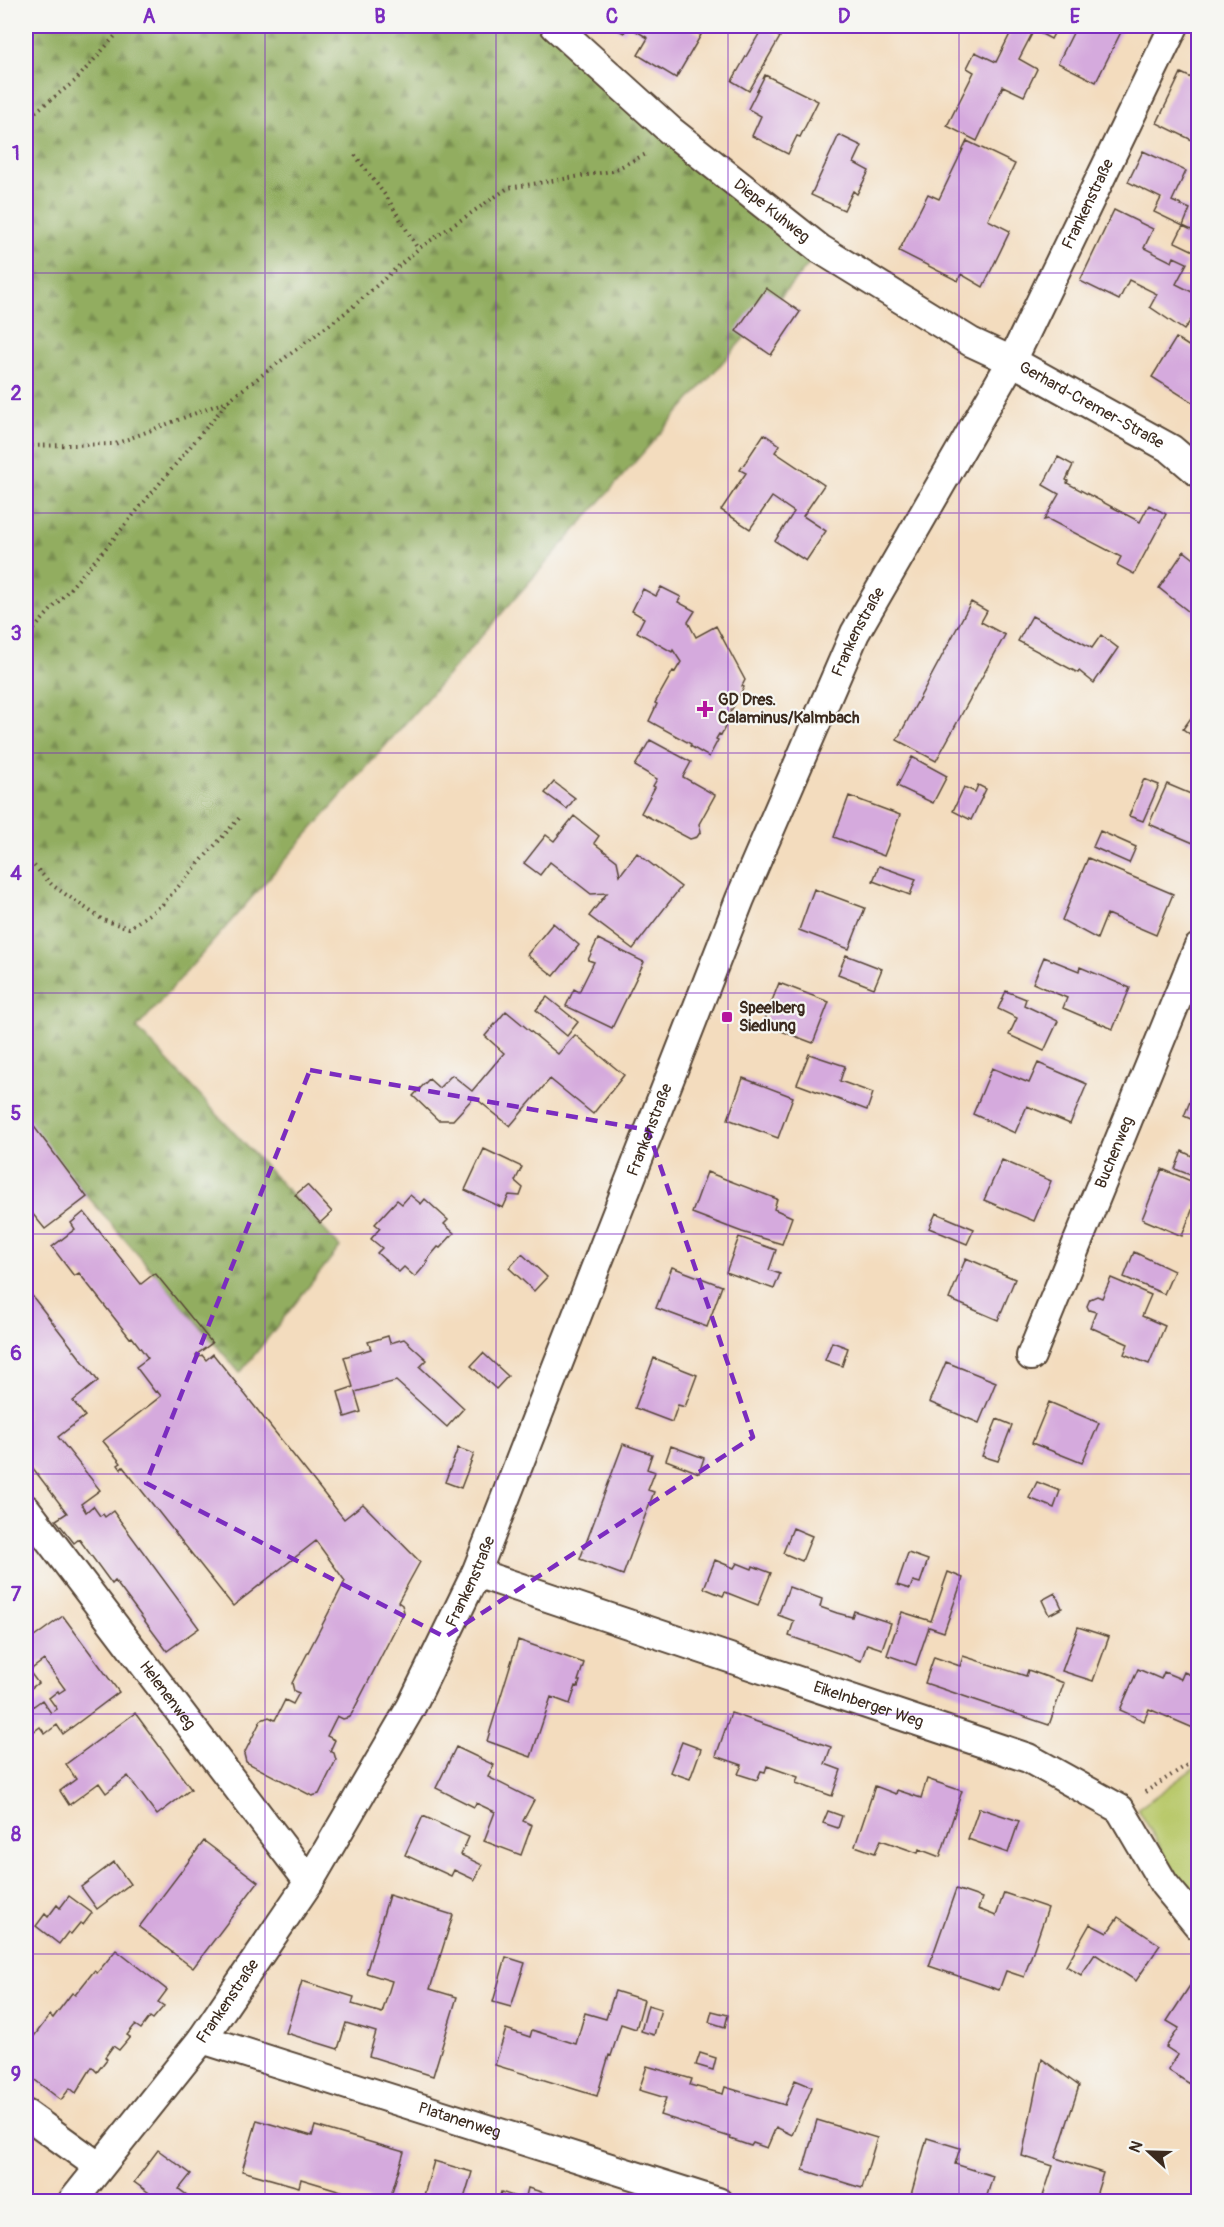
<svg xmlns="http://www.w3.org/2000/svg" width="1224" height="2227" font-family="Pangolin,sans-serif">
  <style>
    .forest { fill: url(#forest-firs); stroke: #666c3f; stroke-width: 1.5 }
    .green { fill: #b9c96c; stroke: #7a7a45; stroke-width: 1.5 }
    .building { fill: #d5aadd }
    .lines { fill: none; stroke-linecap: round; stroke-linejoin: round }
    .minor-casing { stroke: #574536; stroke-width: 32 }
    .path { stroke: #574536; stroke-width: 4; stroke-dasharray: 1.5 4.5; stroke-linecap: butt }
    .minor { stroke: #fff; stroke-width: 28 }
    .marked { fill: none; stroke: #7b2cbf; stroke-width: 4.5; stroke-dasharray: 12 8; stroke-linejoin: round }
    .grid { fill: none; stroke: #7b2cbf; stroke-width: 1.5; stroke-opacity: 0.55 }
    .poi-dot { fill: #b5179e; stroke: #f6f6f2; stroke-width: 2 }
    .labels { text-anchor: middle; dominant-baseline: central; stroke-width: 4.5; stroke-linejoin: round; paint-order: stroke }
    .street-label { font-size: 16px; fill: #3b2a1e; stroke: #f6f6f2 }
    .poi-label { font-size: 16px; font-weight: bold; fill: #3b2a1e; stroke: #f6f6f2; text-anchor: start }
    .neatline { fill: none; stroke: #7b2cbf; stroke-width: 2 }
    .grid-label { font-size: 20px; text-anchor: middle; font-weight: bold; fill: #7b2cbf }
  </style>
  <defs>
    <pattern id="forest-firs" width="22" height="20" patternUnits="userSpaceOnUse" patternTransform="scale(1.5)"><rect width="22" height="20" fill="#92ad60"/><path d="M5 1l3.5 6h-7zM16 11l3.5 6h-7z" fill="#788d4f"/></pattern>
  </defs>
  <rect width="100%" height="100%" fill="#f6f6f2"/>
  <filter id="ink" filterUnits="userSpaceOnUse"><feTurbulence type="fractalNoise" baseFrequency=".0167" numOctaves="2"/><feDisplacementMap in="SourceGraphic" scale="12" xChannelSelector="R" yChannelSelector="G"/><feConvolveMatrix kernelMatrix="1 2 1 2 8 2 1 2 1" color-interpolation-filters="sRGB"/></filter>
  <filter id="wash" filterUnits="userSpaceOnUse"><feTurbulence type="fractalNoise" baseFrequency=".008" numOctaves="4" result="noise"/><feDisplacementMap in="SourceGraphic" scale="24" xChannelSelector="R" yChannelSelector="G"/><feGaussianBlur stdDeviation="1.35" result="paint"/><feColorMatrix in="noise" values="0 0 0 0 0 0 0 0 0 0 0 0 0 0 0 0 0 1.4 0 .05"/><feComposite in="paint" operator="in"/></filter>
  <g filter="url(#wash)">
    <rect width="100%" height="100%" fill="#f3dcbe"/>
    <path class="forest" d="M26,26H544L810,263L137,1028L340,1247L240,1373L26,1125Z"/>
    <path class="green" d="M1198,1765V1905L1188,1894L1138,1809Z"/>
    <g id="blocks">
      <path class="building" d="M611,26H686L701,35L676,78L638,55L648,38L628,26L624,33Z
        M1014,26H1058L1051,39L1034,30L1019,59L1037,69L1024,96L1003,86L977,141L947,126L974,72L967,68L975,52L996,62Z
        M1068,26H1124L1096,82L1058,63L1075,29Z
        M763,27L780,37L749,91L732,81Z
        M1181,73L1198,81V143L1157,123Z
        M765,75L818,101L800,137L797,136L788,154L752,136L761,116L748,109Z
        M839,135L862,146L854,163L869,171L857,194L853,191L844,210L811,195Z
        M967,141L1015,164L988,220L1010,231L983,287L961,274L958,281L899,251L928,194L939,199Z
        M1143,151L1186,171L1172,201L1190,209L1183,226L1154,212L1161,198L1128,182Z
        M1114,210L1153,229L1144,248L1172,262L1174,257L1187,263L1176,284L1198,295V310L1184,330L1150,307L1157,294L1129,280L1119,300L1080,281Z
        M1183,226L1198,233V253L1175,242Z
        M766,288L800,312L771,355L736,331Z
        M1176,338L1198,352V406L1152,377Z
        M764,434L780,445L775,452L824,485L803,516L826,531L806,561L775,541L794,512L772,497L750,529L721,510L746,473L740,470Z
        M1058,457L1073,465L1066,480L1068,481L1067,483L1140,522L1149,505L1166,514L1134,574L1117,565L1121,557L1048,519L1044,520L1059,494L1043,485Z
        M1184,551L1198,562V619L1159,588Z
        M661,587L681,597L678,602L695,611L688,622L696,637L716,626L745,680L742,686L744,687L726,720L728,721L721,735L719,734L716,739L718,740L709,757L690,746L691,744L649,721L657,704L655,703L673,671L675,672L681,662L673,650L672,652L637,632L644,618L632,611L643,589L656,596Z
        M971,602L987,611L981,622L1005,635L936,761L897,740Z
        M1032,616L1092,648L1101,635L1118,648L1094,683L1079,671L1078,673L1018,641Z
        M1198,708V740L1183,729Z
        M650,740L691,762L683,777L715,795L699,824L701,831L697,837L690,839L641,813L655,787L653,786L657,779L635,766Z
        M912,757L947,776L933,803L897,786Z
        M1144,779L1159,785L1143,821L1129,816Z
        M554,782L575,798L567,809L545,793Z
        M1167,784L1198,797V845L1149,824Z
        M978,785L986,789L971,820L953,811L964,787L975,792Z
        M849,796L900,815L884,856L834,837Z
        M574,816L599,836L594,843L617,861L620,875L637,853L681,887L633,949L589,916L607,893L591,894L550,862L540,875L524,863L546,835L554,841Z
        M1100,831L1136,847L1129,863L1093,847Z
        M1088,858L1173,894L1156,935L1107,914L1097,939L1062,920Z
        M879,866L916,879L910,895L873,881Z
        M814,889L865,908L849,949L799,930Z
        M553,923L579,945L554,976L527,955Z
        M598,939L644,962L612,1028L566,1006L574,989L579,992L594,962L588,960Z
        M846,955L882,969L874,988L838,974Z
        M1044,957L1079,971L1080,967L1130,988L1113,1029L1063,1008L1067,998L1033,983Z
        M779,983L829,1002L813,1043L763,1024Z
        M1006,991L1026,999L1024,1005L1058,1021L1044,1051L1009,1035L1017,1018L998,1009Z
        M547,997L578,1022L567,1036L536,1010Z
        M506,1011L558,1054L575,1035L624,1075L593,1114L550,1079L510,1126L474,1097L453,1120H438L413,1096L429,1079L439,1088L452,1075L472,1091L504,1053L485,1036Z
        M809,1054L845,1066L840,1081L873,1093L867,1110L797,1084Z
        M1038,1063L1087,1084L1070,1124L1027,1106L1015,1133L973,1114L992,1068L1029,1083Z
        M743,1078L793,1097L778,1138L728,1119Z
        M1198,1082V1122L1184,1116Z
        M26,1116L87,1197L45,1229L32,1213L26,1218Z
        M484,1149L522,1167L515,1181L523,1188L520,1196L509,1195L503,1208L465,1190Z
        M1182,1151L1198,1159V1178L1175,1169Z
        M1002,1160L1051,1181L1034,1221L984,1200Z
        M1162,1169L1198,1184V1195L1182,1236L1142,1219Z
        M707,1172L777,1199L774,1209L792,1217L782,1244L742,1232L692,1213Z
        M307,1185L332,1212L320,1223L295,1195Z
        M410,1195L421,1204L425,1199L448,1220L444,1224L454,1233L440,1248L438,1247L426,1261L428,1262L415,1277L404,1267L399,1272L377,1253L382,1248L371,1239L380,1228L375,1224L397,1200L402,1204Z
        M84,1212L141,1284L155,1273L212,1343L196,1355L198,1358L202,1355L206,1360L213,1354L344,1519L363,1504L420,1562L398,1602L402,1605L404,1612L350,1717L343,1719L337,1716L327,1736L335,1740L330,1751L334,1753L336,1760L319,1794L312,1796L246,1762L244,1754L261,1720L269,1717L275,1720L285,1700L293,1704L299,1693L294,1691L292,1683L345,1581L316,1541L233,1606L123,1467L121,1469L118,1465L121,1463L103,1441L161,1396L157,1391L155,1392L136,1367L148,1358L132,1337L130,1338L79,1273L74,1276L52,1247L75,1229L71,1223Z
        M936,1213L974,1229L967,1244L929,1228Z
        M739,1237L776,1250L769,1270L780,1274L774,1289L726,1272Z
        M1134,1252L1174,1271L1164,1294L1124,1277Z
        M522,1254L547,1277L534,1291L509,1268Z
        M966,1258L1015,1279L998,1320L949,1299Z
        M672,1267L722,1286L707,1327L656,1308Z
        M1111,1278L1151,1295L1142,1316L1165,1326L1149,1364L1124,1354L1128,1344L1090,1327L1096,1312L1089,1310L1087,1306L1090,1299L1097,1296L1102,1298Z
        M26,1288L98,1381L73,1401L85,1416L58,1437L100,1490L81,1504L86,1512L93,1506L100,1516L103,1514L105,1517L113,1511L199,1628L167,1651L115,1581L112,1584L79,1539L74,1543L56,1520L67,1513L26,1459Z
        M388,1336L390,1343L404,1339L427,1360L420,1367L464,1408L447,1427L396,1381L355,1392L361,1412L345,1417L338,1392L353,1387L344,1357L371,1349L368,1342Z
        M832,1342L848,1348L842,1366L825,1360Z
        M483,1353L508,1376L496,1389L471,1366Z
        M654,1358L697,1375L685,1407L678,1405L672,1422L635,1408Z
        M946,1362L996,1382L979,1423L929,1402Z
        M1049,1402L1099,1423L1082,1463L1032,1443Z
        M997,1419L1012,1425L998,1461L982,1456Z
        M623,1444L652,1454L647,1469L655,1472L648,1490L654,1492L623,1575L580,1559Z
        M671,1446L704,1458L699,1473L666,1460Z
        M458,1448L474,1454L461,1488L445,1482Z
        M1037,1482L1060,1491L1054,1508L1029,1498Z
        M793,1528L812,1536L802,1561L783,1553Z
        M908,1553L928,1560L920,1583L913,1581L910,1589L897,1585Z
        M715,1560L734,1568L737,1563L752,1569L753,1566L771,1573L758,1605L725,1592L723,1596L704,1588Z
        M948,1572L963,1578L944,1632L929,1627L916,1665L887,1655L902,1612L931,1621Z
        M789,1587L822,1599L820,1607L837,1613L852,1617L854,1611L891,1623L882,1649L867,1644L861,1661L789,1636L794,1621L778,1615Z
        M1055,1593L1062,1608L1049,1615L1042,1600Z
        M63,1616L119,1692L63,1734L57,1725L45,1734L40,1727L26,1737V1705L28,1710L42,1700L51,1713L57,1709L49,1698L58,1691L59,1693L65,1689L44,1660L29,1671L38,1683L26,1692V1633L30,1640Z
        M1078,1627L1109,1637L1093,1681L1062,1671Z
        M518,1640L584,1663L578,1681H580L578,1687L576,1686L570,1704L551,1697L531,1757L487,1741Z
        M963,1656L1026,1676L1028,1670L1064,1683L1049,1725L925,1683L934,1657L960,1666Z
        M1138,1669L1161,1679L1164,1672L1181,1679L1184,1672L1198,1678V1730L1149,1709L1144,1721L1120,1710Z
        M135,1713L191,1789L157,1815L128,1776L106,1793L99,1783L69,1805L60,1791L76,1779L66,1764Z
        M731,1713L831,1747L825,1764L841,1770L832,1796L796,1783L798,1777L767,1766L765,1772L761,1771L757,1780L738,1774L742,1765L716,1756Z
        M682,1742L701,1749L690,1779L670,1772Z
        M456,1747L494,1765L488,1777L534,1800L523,1821L532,1825L521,1855L484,1841L495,1812L476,1803L474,1807L436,1788Z
        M927,1779L962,1791L940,1857L919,1849L918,1853L881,1840L875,1853L855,1846L875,1786L896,1794L897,1790L921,1798Z
        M979,1808L1019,1821L1008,1853L968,1839Z
        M828,1811L842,1816L838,1828L823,1823Z
        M423,1816L469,1837L461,1855L482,1865L475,1880L454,1870L451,1876L405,1855Z
        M204,1841L258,1882L193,1968L139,1927Z
        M114,1862L130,1884L97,1909L81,1887Z
        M956,1889L982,1898L978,1909L996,1916L1004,1893L1048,1908L1024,1977L1006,1971L999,1990L929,1966Z
        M389,1895L453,1915L430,1989L457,1997L433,2076L369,2056L376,2032L346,2023L338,2049L286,2033L302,1981L354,1997L352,2004L382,2013L392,1981L366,1973Z
        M69,1896L92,1913L83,1925L80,1923L71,1934L68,1932L59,1944L36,1926L45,1914L48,1917L57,1905L60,1908Z
        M1118,1917L1160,1945L1136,1981L1095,1954L1081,1975L1066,1966L1090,1924L1107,1933Z
        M116,1950L167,1990L158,2002L164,2006L153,2019L150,2017L141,2029L135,2025L127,2035L130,2037L119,2050L113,2046L105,2057L107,2059L97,2072L92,2067L76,2093L70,2088L61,2100L27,2074L26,2077V2040L28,2036L32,2039L50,2015L53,2018L72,1993L75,1995L94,1971L97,1973Z
        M506,1957L525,1963L511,2007L493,2002Z
        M1191,1984L1198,1990V2073L1190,2084L1168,2070L1178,2055L1166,2047L1179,2028L1167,2021Z
        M615,1991L644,2000L636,2029L621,2024L611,2056L609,2055L597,2096L495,2065L506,2029L530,2037L532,2030L576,2044L585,2013L606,2019Z
        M648,2005L661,2009L654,2035L641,2031Z
        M712,2011L728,2015L725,2027L709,2022Z
        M700,2053L716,2058L713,2070L696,2065Z
        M1042,2059L1079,2086L1056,2158L1103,2173L1094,2202H1041L1053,2166L1022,2156Z
        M647,2066L692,2079L690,2085L723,2094L725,2087L785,2105L795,2080L812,2087L792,2135L776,2127L767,2148L753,2143L751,2146L730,2139V2137L660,2115L666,2098L639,2090Z
        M257,2120L312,2136L315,2126L404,2152L389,2202H378L301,2179L299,2187L242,2171Z
        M817,2120L877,2138L862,2188L803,2170Z
        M927,2138L960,2148L955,2164L993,2176L985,2202H909Z
        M158,2150L191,2174L179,2189L196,2202H162L134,2182Z
        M434,2161L472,2172L463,2202H422Z
        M528,2188L571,2201V2202H498L501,2192L525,2200Z"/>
    </g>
  </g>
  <g filter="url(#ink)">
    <use href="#blocks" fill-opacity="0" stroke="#574536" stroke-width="1.5"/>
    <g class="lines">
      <defs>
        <g id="minor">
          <path id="s1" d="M555,26L671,131L820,249L971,342L1012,361L1171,449L1198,472"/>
          <path id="s2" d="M1031,1356L1198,948"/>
          <path id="s3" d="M26,1509L309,1882"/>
          <path id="s4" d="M476,1573L1028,1758L1120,1809L1164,1884L1198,1925"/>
          <path id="s5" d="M202,2039L718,2202"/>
          <path d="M26,2114L98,2166"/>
          <path id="s6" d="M72,2202L202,2039L309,1882L411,1707L476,1573L740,899L855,633L1012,361L1174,26"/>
        </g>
      </defs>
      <use href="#minor" class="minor-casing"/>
      <path class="path" d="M26,119L75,81L124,26
        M355,155L388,199L418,249
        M26,446L115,444L230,400
        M26,638L105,549L230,399L349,310L418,249L508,188L612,171L648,153
        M26,857L52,885L103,920L129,928L161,906L241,816
        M1145,1792L1198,1758"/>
      <use href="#minor" class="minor"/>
    </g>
  </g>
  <path class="marked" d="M310,1070L648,1130L753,1437L445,1637L146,1483Z"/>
  <path class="grid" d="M265,26V2202M496,26V2202M728,26V2202M959,26V2202M26,273H1198M26,513H1198M26,753H1198M26,993H1198M26,1234H1198M26,1474H1198M26,1714H1198M26,1954H1198"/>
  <g class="poi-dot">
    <path d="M702 700h6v6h6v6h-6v6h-6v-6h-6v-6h6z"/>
    <rect x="721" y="1011" width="12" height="12" rx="3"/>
  </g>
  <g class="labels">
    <g class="street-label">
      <text stroke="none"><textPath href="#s6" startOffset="2252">Frankenstraße</textPath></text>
      <text stroke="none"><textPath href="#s1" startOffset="285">Diepe Kuhweg</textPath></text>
      <text stroke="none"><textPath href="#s1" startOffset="660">Gerhard-Cremer-Straße</textPath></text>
      <text stroke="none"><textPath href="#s6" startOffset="1766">Frankenstraße</textPath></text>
      <text stroke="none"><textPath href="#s6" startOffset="1226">Frankenstraße</textPath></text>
      <text stroke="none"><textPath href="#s2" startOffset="220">Buchenweg</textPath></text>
      <text stroke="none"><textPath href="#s6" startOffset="740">Frankenstraße</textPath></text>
      <text stroke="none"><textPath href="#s3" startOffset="234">Helenenweg</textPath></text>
      <text stroke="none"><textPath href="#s4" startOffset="414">Eikelnberger Weg</textPath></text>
      <text stroke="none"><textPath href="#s6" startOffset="254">Frankenstraße</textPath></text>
      <text stroke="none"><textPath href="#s5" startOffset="270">Platanenweg</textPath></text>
    </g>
    <g class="poi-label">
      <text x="718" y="700">GD Dres.<tspan x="718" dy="18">Calaminus/Kalmbach</tspan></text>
      <text x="739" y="1008">Speelberg<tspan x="739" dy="18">Siedlung</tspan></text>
    </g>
  </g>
  <rect width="1224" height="2227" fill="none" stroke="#f6f6f2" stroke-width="66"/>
  <g transform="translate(1149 2152) rotate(292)" stroke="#f6f6f2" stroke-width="4.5" paint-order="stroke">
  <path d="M0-4.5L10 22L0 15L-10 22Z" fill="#3b2a1e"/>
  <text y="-9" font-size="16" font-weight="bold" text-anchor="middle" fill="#3b2a1e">N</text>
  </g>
  <rect x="33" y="33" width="1158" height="2161" class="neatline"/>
  <g class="grid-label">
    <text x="149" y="23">A</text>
    <text x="380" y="23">B</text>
    <text x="612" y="23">C</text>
    <text x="844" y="23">D</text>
    <text x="1075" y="23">E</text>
    <text x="16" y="160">1</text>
    <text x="16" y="400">2</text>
    <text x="16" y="640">3</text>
    <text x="16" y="880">4</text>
    <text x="16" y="1120">5</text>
    <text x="16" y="1360">6</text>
    <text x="16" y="1601">7</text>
    <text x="16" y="1841">8</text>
    <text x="16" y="2081">9</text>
  </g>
</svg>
